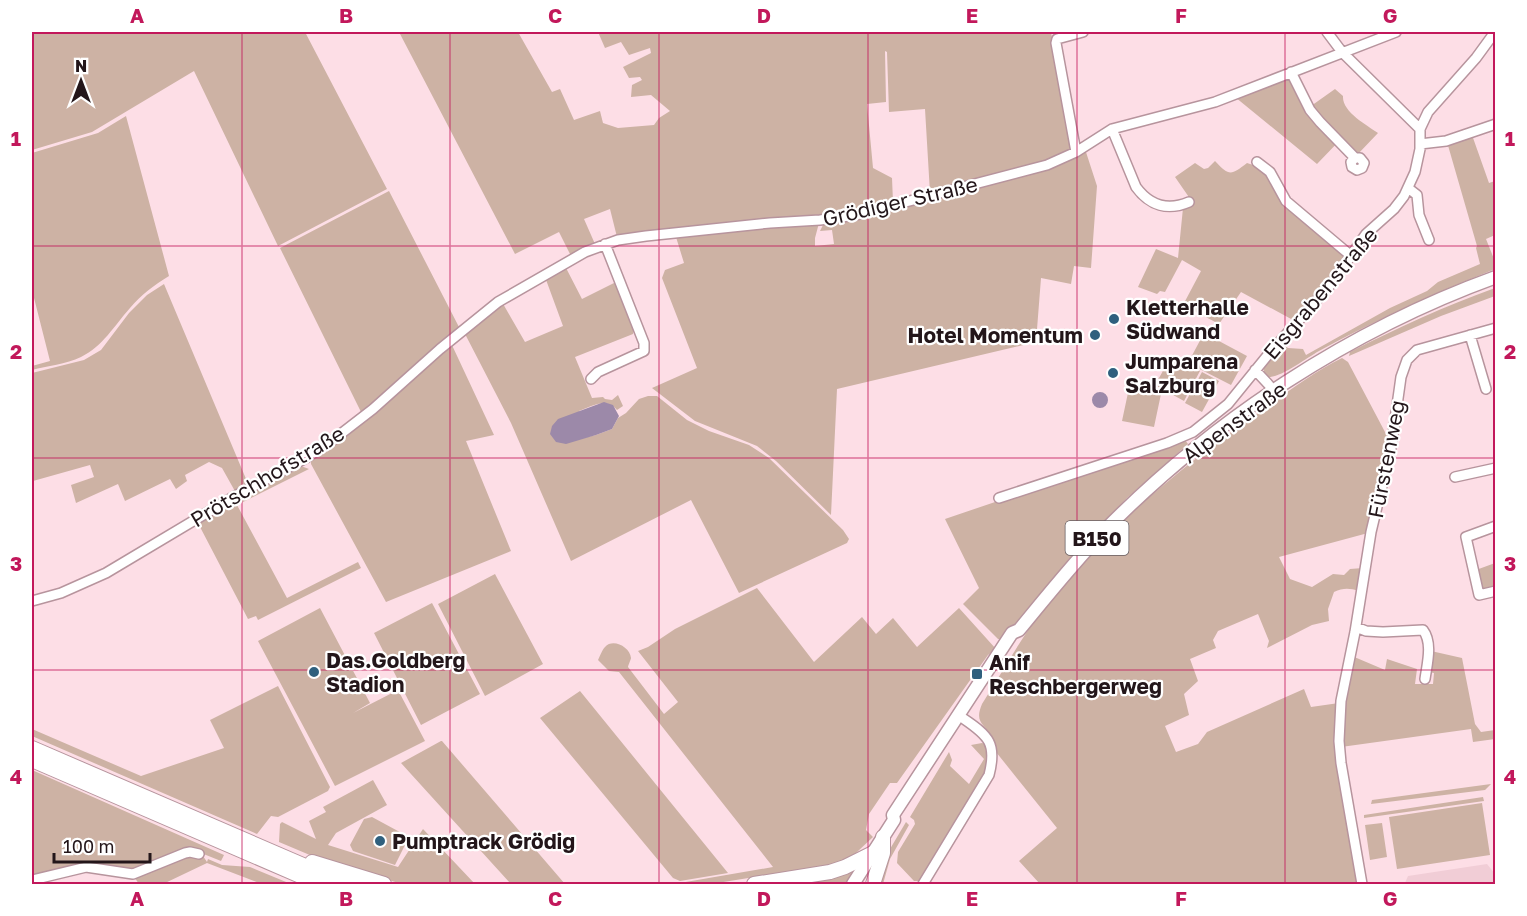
<svg xmlns="http://www.w3.org/2000/svg" width="1527" height="916" font-family="'Golos Text',sans-serif">
  <style>
    .built { fill: #f1cdd6 }
    .green { fill: #cdb2a4 }
    .water { fill: #9c89a9 }
    .lines { fill: none; stroke-linecap: round; stroke-linejoin: round }
    .minor-casing { stroke: #b7949d; stroke-width: 12 }
    .major-casing { stroke: #b7949d; stroke-width: 15 }
    .highway-casing { stroke: #b7949d; stroke-width: 16 }
    .minor { stroke: #fff; stroke-width: 9 }
    .major { stroke: #fff; stroke-width: 12 }
    .highway { stroke: #fff; stroke-width: 14 }
    .grid { fill: none; stroke: #c2185b; stroke-width: 1.5; stroke-opacity: 0.55 }
    .poi-dot { fill: #2f607e; stroke: #fff; stroke-width: 2 }
    .labels { text-anchor: middle; dominant-baseline: central; stroke-width: 4.5; stroke-linejoin: round; paint-order: stroke }
    .shield { fill: #fff; stroke: #655c5f; stroke-width: 1.5 }
    .shield-label { font-size: 20px; font-weight: bold; fill: #23161a }
    .street-label { font-size: 21px; fill: #23161a; stroke: #fff }
    .poi-label { font-size: 21px; font-weight: bold; fill: #23161a; stroke: #fff; text-anchor: start }
    .neatline { fill: none; stroke: #c2185b; stroke-width: 2 }
    .grid-label { font-size: 20px; text-anchor: middle; font-weight: bold; fill: #c2185b }
  </style>
  <rect width="100%" height="100%" fill="#fddee6"/>
  <path class="built" d="M1487,864L1495,874V884H1392L1405,883L1408,876Z"/>
  <path class="green" d="M32,32H305L387,189L278,246L194,71L92,132L32,150Z
    M399,32H518L552,92L560,89L574,120L600,111L603,123L618,128L654,125L659,118L670,111L651,95L631,97L632,85L642,80L640,77L629,78L623,67L651,53L650,48L629,55L621,42L605,48L598,32H1051L1072,150L1045,162L930,193L925,109L889,112L887,52L885,51L886,102L867,104L873,168L892,178L893,202L857,212L617,237L610,209L584,219L595,244L571,256L559,232L515,254Z
    M1289,75L1311,106L1335,89L1343,96C1342,112 1367,125 1378,133L1358,154L1342,138L1317,164L1235,97Z
    M126,116L169,276C154,285 141,295 130,308C114,326 103,346 81,357C66,364 47,366 32,370V366L50,361L32,290V153L98,133Z
    M1472,135L1489,183L1495,181V235L1486,239L1494,259H1495V269C1435,293 1376,320 1319,351C1306,358 1280,379 1266,377C1258,365 1273,353 1281,343L1288,348L1303,349L1306,355L1390,308L1427,291L1438,282L1480,264L1476,248L1477,246L1447,142Z
    M1085,149L1097,186L1091,268L1074,266L1071,284L1041,278L1036,342L837,389L831,515L776,461L757,446L695,421L652,388L697,368L662,278L665,270L684,263L676,237L723,231L819,223L815,238V246L834,244L832,230L820,231L824,223L841,221Z
    M1215,161C1230,177 1231,175 1247,163L1262,168L1268,175L1281,199L1345,256L1330,282L1293,320L1241,292L1219,324L1183,305L1201,271L1182,260L1165,292L1160,291L1157,294L1138,287L1156,249L1178,258L1183,208L1193,203L1175,177L1195,163L1204,169L1208,168Z
    M389,191L460,329L362,414L280,248Z
    M565,266L582,299L616,282L634,329L633,334L575,357L592,398L603,397L605,399L612,400L618,395L623,406L617,410C606,397 592,406 579,411L583,438L596,435L612,429L618,418L626,413L639,399L648,396H657L687,420L709,431L749,445L769,458L843,530L849,539L847,543L739,593L691,500L571,561L511,423L464,332L502,302L525,342L563,326L545,277Z
    M164,284L249,486L236,493L222,468L209,462L185,475L187,481L176,489L170,479L125,501L118,484L76,503L71,485L94,477L90,465L33,481L32,475V373L84,360L101,350L129,313L147,295Z
    M1495,288V296L1441,316L1349,356L1350,352C1397,328 1445,306 1495,288Z
    M1204,333L1247,356L1231,385L1188,363Z
    M451,343L494,435L466,441L511,551L386,602L311,464V459Z
    M1172,355L1200,371L1184,401L1155,385Z
    M1342,358L1348,362L1385,432L1389,442L1368,533L1279,557L1290,579L1312,587L1333,574L1344,575L1350,569L1363,568L1359,591C1349,588 1343,588 1334,592L1328,609L1329,621L1312,625L1267,648L1269,641L1258,614L1218,631L1213,640L1216,648L1190,659L1198,681L1184,694L1189,715L1165,726L1176,752L1198,744L1207,732L1304,689L1311,707L1339,703L1337,724L1361,884H1040L1019,861L1057,828L996,752C995,748 995,742 993,738C984,723 974,723 982,704C999,677 1015,649 1033,623C1094,540 1174,471 1258,413C1285,394 1313,372 1342,358Z
    M1202,372L1219,381L1202,412L1185,403Z
    M1129,388L1161,394L1154,427L1122,421Z
    M1185,440L1188,444L1127,498L1070,558L1003,640L998,639L963,604L979,588L945,519L1039,487L1133,459Z
    M298,465L309,469L237,505L287,598L358,562L361,568L258,620L256,616L248,619L199,525V522Z
    M1495,563V588L1483,590L1480,588L1476,570Z
    M495,574L543,664L485,696L438,604Z
    M757,588L814,662L862,617L876,634L893,618L917,647L959,608L996,649L988,655L897,783H890L869,814L866,830L873,837L856,853L837,864L711,884H674L773,867L619,672L609,671L598,660C600,656 602,650 605,647C613,638 630,647 631,658C631,659 628,666 628,667L664,714L678,702L638,651L648,647L675,629Z
    M432,603L480,694L421,725L374,633Z
    M320,608L370,703L353,713L398,690L425,741L335,786L258,641Z
    M1431,651L1462,658L1475,724L1481,732L1495,730V739L1473,742L1471,729L1341,747L1342,722L1352,656L1385,670L1387,659L1417,669L1415,684H1433L1434,673L1429,672Z
    M278,686L330,787L328,791L278,817L271,816L257,834L32,736V729L141,776L224,748L210,720Z
    M580,691L728,873L680,881L673,878L540,718Z
    M441,741H442L565,884H511L401,763Z
    M982,743L985,744L988,753V768L921,881H914L897,863L898,852L915,824L914,820L910,817L949,752L952,760L950,766L969,784L984,759L971,745Z
    M32,770L224,855L221,861L201,853L207,862L208,859L222,865L250,867L291,884H262L207,863L163,884H139L130,871L90,866L32,878Z
    M373,780L387,805L336,833L328,845L398,867L423,829L475,884H402L324,861L279,842L280,824L282,822L316,839L309,821L326,812L323,807Z
    M1491,784L1485,790L1371,804L1372,800Z
    M1483,797L1484,801L1364,818V815Z
    M1482,803L1490,855L1397,869L1389,817Z
    M372,817L409,837L395,865L353,851L350,845L364,819Z
    M906,822L909,825L890,859L883,884H878L887,854Z
    M1382,823L1387,857L1370,860L1365,825Z
    M857,865L845,884H790Z"/>
  <path class="water" d="M1092 400a8 8 0 1 1 16 0a8 8 0 1 1-16 0Z
    M604,402L613,405L619,416L612,429L596,435L566,444L556,442L550,434L552,426L558,419Z"/>
  <g class="lines">
    <defs>
      <path id="minor" d="M1327,32L1342,52L1420,129
        M1291,72L1310,110L1320,122L1355,158H1360L1364,163L1362,168L1357,170L1352,167L1351,162L1355,158
        M1112,129L1136,187C1150,206 1168,211 1189,202
        M1420,144L1446,141L1496,124
        M1076,152L1056,43L1057,39L1083,32
        M1257,162L1270,172L1286,201L1350,255
        M1408,188L1417,195L1419,215L1429,240
        M1470,335L1486,389
        M1255,370L1269,385L1272,393
        M591,379L598,372L644,351V343L605,244
        M1455,477L1496,468
        M999,498L1167,443L1193,432L1228,404L1267,356L1332,283L1366,234L1394,209L1404,196L1415,172L1420,149V129L1428,112L1476,58L1495,32
        M1496,526L1466,537L1479,595L1496,591
        M32,601L61,593L106,573L235,496L306,458L329,443L373,409L440,349L498,302L585,252L618,240L646,236L770,223L820,220L856,215L1047,165L1076,152L1112,129L1215,102L1396,32
        M1356,627L1366,631L1383,632L1423,630C1433,643 1427,664 1425,679
        M32,880L86,867L133,874L185,853L190,852L199,854
        M923,884L989,775C997,744 989,736 964,719
        M1362,884L1341,763L1339,741L1341,701L1355,632L1371,532L1391,448L1401,377L1407,360L1417,350L1496,328"/>
      <path id="major" d="M853,884L894,820L893,815L1012,633L1019,630C1047,596 1074,562 1105,530C1214,419 1350,330 1496,277"/>
      <path id="highway" d="M32,748L347,884
        M32,760L319,884
        M312,862L384,884
        M754,884L830,872L845,867L873,853
        M873,884L883,853V837"/>
    </defs>
    <use href="#minor" class="minor-casing"/>
    <use href="#major" class="major-casing"/>
    <use href="#highway" class="highway-casing"/>
    <use href="#minor" class="minor"/>
    <use href="#major" class="major"/>
    <use href="#highway" class="highway"/>
  </g>
  <path class="grid" d="M242,32V884M450,32V884M659,32V884M868,32V884M1077,32V884M1285,32V884M32,246H1496M32,458H1496M32,670H1496"/>
  <g class="poi-dot">
    <circle cx="1114" cy="319" r="6"/>
    <circle cx="1095" cy="335" r="6"/>
    <circle cx="1113" cy="373" r="6"/>
    <circle cx="314" cy="672" r="6"/>
    <rect x="971" y="668" width="12" height="12" rx="3"/>
    <circle cx="380" cy="841" r="6"/>
  </g>
  <g class="labels">
    <rect class="shield" x="1065.5" y="521" width="63" height="34" rx="4.5"/>
    <g class="shield-label">
      <text x="1097" y="538">B150</text>
    </g>
    <g class="street-label">
      <text transform="translate(900 201) rotate(-13)">Grödiger Straße</text>
      <text transform="translate(1320 293) rotate(-50)">Eisgrabenstraße</text>
      <text transform="translate(1234 422) rotate(-36)">Alpenstraße</text>
      <text transform="translate(1386 459) rotate(-79)">Fürstenweg</text>
      <text transform="translate(267 476) rotate(-31)">Prötschhofstraße</text>
    </g>
    <g class="poi-label">
      <text x="1126" y="307">Kletterhalle<tspan x="1126" dy="24">Südwand</tspan></text>
      <text x="1083" y="335" text-anchor="end">Hotel Momentum</text>
      <text x="1125" y="361">Jumparena<tspan x="1125" dy="24">Salzburg</tspan></text>
      <text x="326" y="660">Das.Goldberg<tspan x="326" dy="24">Stadion</tspan></text>
      <text x="989" y="662">Anif<tspan x="989" dy="24">Reschbergerweg</tspan></text>
      <text x="392" y="841">Pumptrack Grödig</text>
    </g>
  </g>
  <rect width="1527" height="916" fill="none" stroke="#ffffff" stroke-width="66"/>
  <g transform="translate(81 81)" stroke="#ffffff" stroke-width="4.5" paint-order="stroke">
  <path d="M0-4.5L10 22L0 15L-10 22Z" fill="#23161a"/>
  <text y="-9" font-size="16" font-weight="bold" text-anchor="middle" fill="#23161a">N</text>
  </g>
  <path d="M54 853v9h96v-9" fill="none" stroke="#23161a" stroke-width="3"/>
  <text x="63" y="853" font-size="18" fill="#23161a" stroke="#ffffff" stroke-width="4.5" paint-order="stroke">100 m</text>
  <rect x="33" y="33" width="1461" height="850" class="neatline"/>
  <g class="grid-label">
    <text x="137" y="23">A</text>
    <text x="346" y="23">B</text>
    <text x="555" y="23">C</text>
    <text x="764" y="23">D</text>
    <text x="972" y="23">E</text>
    <text x="1181" y="23">F</text>
    <text x="1390" y="23">G</text>
    <text x="16" y="146">1</text>
    <text x="1510" y="146">1</text>
    <text x="16" y="359">2</text>
    <text x="1510" y="359">2</text>
    <text x="16" y="571">3</text>
    <text x="1510" y="571">3</text>
    <text x="16" y="784">4</text>
    <text x="1510" y="784">4</text>
    <text x="137" y="906">A</text>
    <text x="346" y="906">B</text>
    <text x="555" y="906">C</text>
    <text x="764" y="906">D</text>
    <text x="972" y="906">E</text>
    <text x="1181" y="906">F</text>
    <text x="1390" y="906">G</text>
  </g>
</svg>
